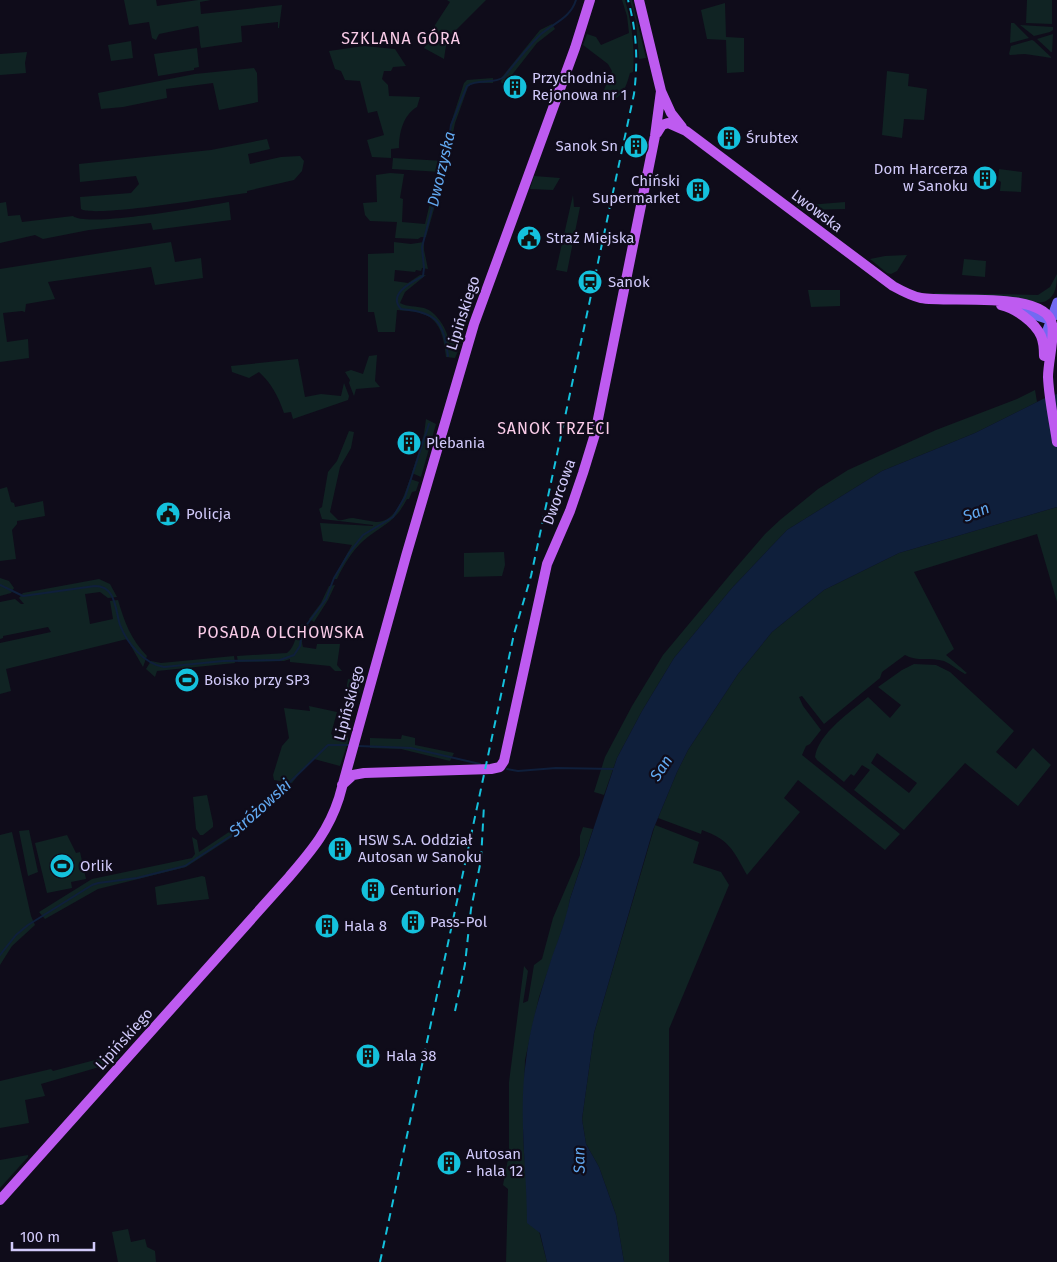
<svg xmlns="http://www.w3.org/2000/svg" width="1057" height="1262" font-family="'Fira Sans',sans-serif">
  <style>
    .green { fill: #102323; fill-rule: evenodd }
    .water { fill: #0f1f3b }
    .lines { fill: none; stroke-linecap: round; stroke-linejoin: round }
    .stream { stroke: #0f1f3b; stroke-width: 2 }
    .secondary { stroke: #726af2; stroke-width: 9 }
    .primary { stroke: #be5bf0; stroke-width: 10 }
    .rail { stroke: #14c1dc; stroke-width: 2; stroke-dasharray: 8 6; stroke-linecap: butt }
    .labels { text-anchor: middle; dominant-baseline: central; stroke-width: 4.5; stroke-linejoin: round; paint-order: stroke }
    .poi-label { font-size: 15px; fill: #d1cafa; stroke: #0f0c1a; text-anchor: start }
    .street-label { font-size: 15px; fill: #d1cafa; stroke: #0f0c1a }
    .neighbourhood-label { font-size: 16px; letter-spacing: 1px; fill: #facce8; stroke: #0f0c1a }
    .water-label { font-size: 16px; font-style: italic; fill: #62a9f1; stroke: #0f0c1a }
  </style>
  <rect width="100%" height="100%" fill="#0f0c1a"/>
  <path class="green" d="M124,0H156L157,6L198,0H211L200,2L201,14L282,5L279,28H278V22L241,26L242,42L201,48C199,40 200,32 198,26L159,34L156,40L152,38L149,22L129,25Z
    M447,0H486L447,39L444,59L424,48L434,33L435,25L450,2Z
    M622,0H625C632,24 635,47 633,72L630,73C627,83 625,93 615,99L601,97L612,71L608,64L583,45L587,34L596,37L601,45L629,33L627,16Z
    M630,0H632L646,58L639,59L636,22Z
    M1027,0H1052V24L1026,23Z
    M725,3L726,37L744,38V72L727,73L726,40L707,39L701,10Z
    M1011,23H1014L1029,38L1010,43Z
    M552,24L555,29L537,43L504,85L501,82L502,77L540,30Z
    M1020,25L1053,27V30L1050,32L1034,36Z
    M1053,34L1052,52H1051L1037,39Z
    M1032,40L1034,41L1052,58L1025,54L1010,55L1009,54L1011,46Z
    M131,41L133,58L111,61L108,45Z
    M364,46L395,49L406,66L393,67L391,71H384L382,79L388,85L389,96L420,97L417,107C403,115 399,133 399,148L391,149V158L372,157L367,140L384,135L377,111L368,113L360,81L345,80L341,71L335,69L329,51Z
    M197,48L199,67L194,68V70L158,76L154,54Z
    M27,52L25,63L26,73L0,75V54Z
    M254,68L257,73L258,102L219,110L213,83L166,89L167,98L123,107L101,109L98,93L195,74Z
    M887,71L909,74L908,86L927,89L924,120L904,119L902,138L882,135Z
    M493,78V83H473L468,87L455,123L447,163L426,237H421L418,239L395,238L397,222L370,221L365,215L363,203L377,202L376,175L390,173L404,174L400,198L403,199L402,222L425,224L433,190L441,172L392,169L393,158L444,161L451,123L464,83L467,80Z
    M267,139L270,149L248,154L250,164L281,157L300,156L304,161L302,171L294,180L247,191V193C223,196 93,218 81,209L80,197L131,193L139,184L136,176L80,182L79,164L211,150Z
    M999,169L1022,172L1021,192L1000,191L1001,182L998,180Z
    M534,176L560,178L553,190L530,189Z
    M573,195L574,207H580L567,272L556,270Z
    M6,202L8,216L20,215L22,222L73,216C87,228 205,206 229,202L231,220L153,230L151,223L89,230L43,239L35,235L0,243V203Z
    M845,202V209L803,210L796,206Z
    M171,242L175,262L201,258L203,278L155,285L151,267L48,282L55,299L26,304L25,312L22,311L3,313L7,342L28,339L29,358L0,362V269Z
    M394,242L411,244L424,242V250L428,269L422,268L421,271L416,270L415,272L395,270L394,281L408,283L420,275H426L405,292L400,303C407,307 416,306 424,308C437,312 448,330 449,343L461,344L455,358L446,357C443,330 438,313 408,311C404,311 401,310 397,310L395,332H378L374,312H368V254L394,253Z
    M907,255L897,271L891,274L887,273L870,259L885,256Z
    M964,259L986,261L985,277L962,275Z
    M1057,274C1057,284 1056,296 1046,301C1037,305 1024,299 1015,299C988,297 962,296 936,295L934,293L1038,295L1050,287Z
    M808,290H840V306L811,307Z
    M377,355L375,381L380,387L356,389L354,396L349,383L350,380L345,372L351,370L363,374L369,356Z
    M298,359L305,397L321,394L341,396L344,383L349,396L348,400L293,419L291,412L284,413C278,396 272,384 259,372L249,378L232,372L231,366Z
    M1035,390L1037,402L975,433L882,471L787,530L732,588L674,658L642,711L617,758L604,795L594,792L605,757L632,706L663,655L734,570L765,534L780,520L818,489L848,470L936,430L1017,399Z
    M426,419L436,424L421,477L412,473L424,434Z
    M349,431L354,432L351,448L340,467L330,512L338,520C344,521 347,518 353,518C360,519 368,521 376,522C397,522 404,495 410,479L419,482L416,491L412,492L409,499H407C394,524 383,524 363,541C352,551 343,566 337,579H333L352,545L323,541L320,523L373,526V525L322,519L319,509L322,507L328,472L337,461Z
    M7,487L11,502L14,503L15,507L43,501L45,516L17,521V524L12,530L16,559L0,561V489Z
    M1057,507V602L1037,534L914,572L954,649L946,655L967,673L965,674C958,670 951,664 944,661C931,657 916,662 905,655L882,672L880,678L824,724L802,696L799,697L803,706L821,730L810,744L806,746L802,755L900,834L885,850L798,780L784,798L800,812L747,875C733,850 730,840 702,830L701,834L658,818L677,772L688,750L738,674L772,632L824,590L899,553Z
    M504,552L505,565L502,576L464,577V553Z
    M0,578L9,581L14,588L11,593L0,596Z
    M99,579L110,584L117,597L108,598L100,592L85,594L90,624L113,619L110,601L118,600C124,621 131,640 147,656L143,667L127,639L6,669L11,691L0,694V643L51,632L48,627L3,636V638L0,639V602L15,599L21,604H24L19,598L23,593Z
    M335,585L328,600L314,622L309,619L321,603L329,586Z
    M302,624L309,625C304,632 300,638 303,647L316,649L317,644H340L337,665L342,671H335L330,666L290,662V659L284,661L238,662L237,656L287,653C296,646 295,634 302,624Z
    M234,656L235,663L157,671L155,677L146,669L151,661L161,663Z
    M914,664L936,665L950,672L1014,731L996,752L1016,769L1033,748L1051,765L1018,806L965,763L904,830L854,790L870,770L862,765L854,776L851,774L844,782L817,760L815,757C818,734 850,712 868,697L890,718L901,705L878,687L902,670ZM877,753L917,783L909,793L871,763Z
    M363,677L359,694L346,691L348,679L359,681Z
    M309,706L337,712L331,734L334,736L346,740L348,736V742L340,766L314,759L299,774L292,783L274,780L273,775L282,746L289,738L284,708L310,711Z
    M402,735L415,738V745L454,753L450,761L401,749L370,748V738L401,739Z
    M273,789L286,790L249,826L186,867L98,889L45,919L39,912L92,879L192,858L195,854L192,837L197,840L199,852L241,824L272,792Z
    M207,795L213,823V827L203,835H200L196,829L193,797Z
    M655,825L699,842L693,863L721,872L729,885L669,1029V1262H624L616,1215L599,1167L586,1144L582,1119L594,1033Z
    M583,827L593,829L570,899L567,915L539,997L525,1060L523,1132L524,1151L527,1185L547,1262H506L508,1189L503,1185L509,1154V1082L524,966L528,971L523,1003L528,1001L534,965L542,959L553,918L580,855V836Z
    M29,830L38,872L28,876L19,831Z
    M12,832L31,916L35,925L12,946L0,965V835Z
    M67,835L76,853L80,852L86,879L71,882L72,888L47,893L35,843Z
    M202,876L205,877L209,899L157,905L155,887Z
    M118,1054L120,1056L113,1063L41,1084L45,1096L25,1100L29,1123L0,1128V1081L51,1069L53,1071Z
    M28,1155V1157L0,1188V1160Z
    M128,1229L131,1242L145,1239L147,1247L155,1251L156,1262H118L112,1232Z"/>
  <path class="water" d="M1057,394V507L899,553L824,590L772,632L738,674L688,750L677,772L653,830L594,1033L582,1119L586,1144L599,1167L616,1215L624,1262H547L540,1233L527,1223C527,1169 518,1114 526,1060C530,1025 541,991 552,957C559,938 566,919 570,899L617,758L642,711L674,658L732,588L787,530L882,471L975,433L1045,398Z"/>
  <g class="lines">
    <path class="stream" d="M448,356C443,321 437,312 401,309C387,294 412,282 423,276L424,268L422,247L438,185L445,165L451,125L467,86C478,78 493,85 504,77C515,63 527,48 540,35C553,23 570,19 576,0
      M0,585L23,596L95,586C116,586 115,609 120,625C127,643 144,664 164,667L223,661L280,660L294,655L300,646L302,631L326,599L334,578L349,553L363,535L393,517L405,497L429,424
      M358,746L411,748L480,764
      M507,769L518,771L556,768L615,769
      M0,955L16,935L28,925L92,885L98,883L137,878L185,866L191,862L243,828L328,745H349"/>
    <path class="secondary" d="M1018,310L1046,319L1057,315
      M1044,344L1047,330L1057,302"/>
    <path class="primary" d="M639,0L661,91L671,113L682,127
      M657,133L662,125L668,123L686,131L893,286C902,291 911,296 921,298C948,303 1046,290 1052,324C1055,337 1048,362 1048,377C1049,399 1054,421 1057,442
      M1001,305C1015,308 1035,322 1041,336C1044,343 1044,349 1044,356
      M342,785L353,775L364,773L491,769L500,767L504,761L547,564L570,511L583,473L595,434L655,136L661,91
      M0,1200L289,877C311,851 328,832 339,798L406,556L474,324L575,48L590,0"/>
    <path class="rail" d="M455,1011L465,964L471,909L481,860L484,805
      M380,1262L514,634L531,576L634,94C638,62 637,32 628,0"/>
  </g>
  <defs>
    <symbol id="building-disc" viewBox="-11 -11 22 22"><circle r="9.5" fill="#14c1dc" stroke="#0f0c1a"/><path d="M-4-6H4V6H1V3H-1V6H-4ZM-2.5-4.3h1.7v1.8h-1.7ZM.8-4.3h1.7v1.8H.8ZM-2.5-1h1.7V.8h-1.7ZM.8-1h1.7V.8H.8Z" fill="#111"/></symbol>
    <symbol id="civic-disc" viewBox="-11 -11 22 22"><circle r="9.5" fill="#14c1dc" stroke="#0f0c1a"/><path d="M-.6-6.5H3V-4.5H.6V-3L4-1V1h2V6H-6V1h2V-1L-.6-3ZM-1.2 2.5V6h2.4V2.5Z" fill="#111"/></symbol>
    <symbol id="station-disc" viewBox="-11 -11 22 22"><circle r="9.5" fill="#14c1dc" stroke="#0f0c1a"/><path d="M-3-6H3Q5-6 5-4V2Q5 4 3 4L4.5 6H3L1.5 4h-3L-3 6H-4.5L-3 4Q-5 4-5 2V-4Q-5-6-3-6ZM-3.5-4v3h7v-3ZM-3.5 1v1.5H-2V1ZM2 1v1.5H3.5V1Z" fill="#111"/></symbol>
    <symbol id="stadium-disc" viewBox="-11 -11 22 22"><circle r="9.5" fill="#14c1dc" stroke="#0f0c1a"/><path d="M0-5a6.5 5 0 1 0 0 10a6.5 5 0 1 0 0-10ZM-3.5-1.8h7v3.6h-7Z" fill="#111"/></symbol>
  </defs>
  <g fill-rule="evenodd">
    <use href="#building-disc" x="501" y="73" width="28" height="28"/>
    <use href="#building-disc" x="715" y="124" width="28" height="28"/>
    <use href="#building-disc" x="622" y="132" width="28" height="28"/>
    <use href="#building-disc" x="971" y="164" width="28" height="28"/>
    <use href="#building-disc" x="684" y="176" width="28" height="28"/>
    <use href="#civic-disc" x="515" y="224" width="28" height="28"/>
    <use href="#station-disc" x="576" y="268" width="28" height="28"/>
    <use href="#building-disc" x="395" y="429" width="28" height="28"/>
    <use href="#civic-disc" x="154" y="500" width="28" height="28"/>
    <use href="#stadium-disc" x="173" y="666" width="28" height="28"/>
    <use href="#building-disc" x="326" y="835" width="28" height="28"/>
    <use href="#stadium-disc" x="48" y="852" width="28" height="28"/>
    <use href="#building-disc" x="359" y="876" width="28" height="28"/>
    <use href="#building-disc" x="399" y="908" width="28" height="28"/>
    <use href="#building-disc" x="313" y="912" width="28" height="28"/>
    <use href="#building-disc" x="354" y="1042" width="28" height="28"/>
    <use href="#building-disc" x="435" y="1149" width="28" height="28"/>
  </g>
  <g class="labels">
    <g class="poi-label">
      <text x="532" y="78">Przychodnia<tspan x="532" dy="17">Rejonowa nr 1</tspan></text>
      <text x="746" y="138">Śrubtex</text>
      <text x="618" y="146" text-anchor="end">Sanok Sn</text>
      <text x="968" y="169" text-anchor="end">Dom Harcerza<tspan x="968" dy="17">w Sanoku</tspan></text>
      <text x="680" y="181" text-anchor="end">Chiński<tspan x="680" dy="17">Supermarket</tspan></text>
      <text x="546" y="238">Straż Miejska</text>
      <text x="608" y="282">Sanok</text>
      <text x="426" y="443">Plebania</text>
      <text x="186" y="514">Policja</text>
      <text x="204" y="680">Boisko przy SP3</text>
      <text x="358" y="840">HSW S.A. Oddział<tspan x="358" dy="17">Autosan w Sanoku</tspan></text>
      <text x="80" y="866">Orlik</text>
      <text x="390" y="890">Centurion</text>
      <text x="430" y="922">Pass-Pol</text>
      <text x="344" y="926">Hala 8</text>
      <text x="386" y="1056">Hala 38</text>
      <text x="466" y="1154">Autosan<tspan x="466" dy="17">- hala 12</tspan></text>
    </g>
    <g class="street-label">
      <text transform="translate(817 211) rotate(37)">Lwowska</text>
      <text transform="translate(463 313) rotate(-72)">Lipińskiego</text>
      <text transform="translate(559 492) rotate(-70)">Dworcowa</text>
      <text transform="translate(349 703) rotate(-75)">Lipińskiego</text>
      <text transform="translate(124 1039) rotate(-48)">Lipińskiego</text>
    </g>
    <g class="neighbourhood-label">
      <text x="401" y="38">SZKLANA GÓRA</text>
      <text x="554" y="428">SANOK TRZECI</text>
      <text x="281" y="632">POSADA OLCHOWSKA</text>
    </g>
    <g class="water-label">
      <text transform="translate(441 169) rotate(-77)">Dworzyska</text>
      <text transform="translate(976 512) rotate(-22)">San</text>
      <text transform="translate(661 768) rotate(-57)">San</text>
      <text transform="translate(260 808) rotate(-42)">Stróżowski</text>
      <text transform="translate(579 1160) rotate(-91)">San</text>
    </g>
  </g>
  <path d="M12 1242v8h82v-8" fill="none" stroke="#d1cafa" stroke-width="2.5"/>
  <text x="20" y="1242" font-size="15" fill="#d1cafa" stroke="#0f0c1a" stroke-width="4" paint-order="stroke">100 m</text>
</svg>
